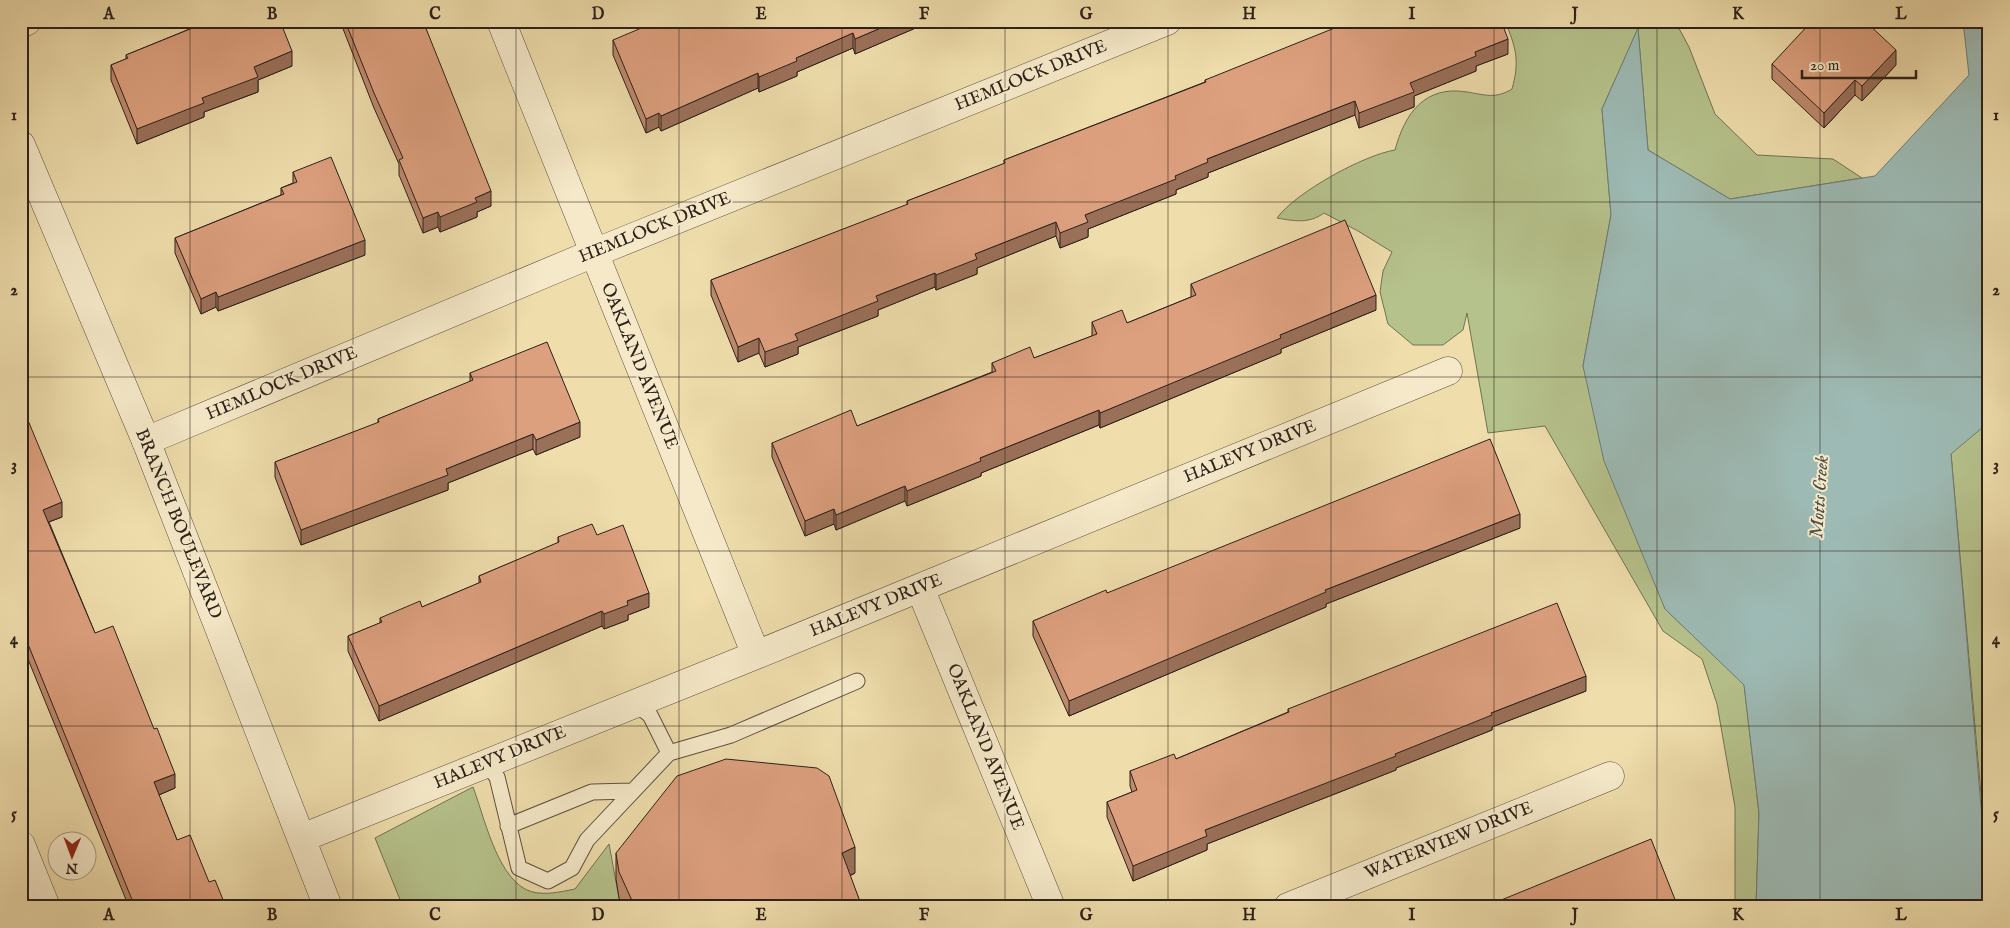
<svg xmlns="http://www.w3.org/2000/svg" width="2010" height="928" font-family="'IM FELL English',serif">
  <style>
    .green { fill: #b6c28c; stroke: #717254 }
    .water { fill: #9dbab4; stroke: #707d77 }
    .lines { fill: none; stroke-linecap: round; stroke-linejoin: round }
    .service-casing { stroke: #5d503f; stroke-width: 17 }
    .minor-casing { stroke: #5d503f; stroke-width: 29 }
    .tertiary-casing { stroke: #5d503f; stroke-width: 29 }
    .service { stroke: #f5e9c9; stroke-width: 15 }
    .minor { stroke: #f5e9c9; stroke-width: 28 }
    .tertiary { stroke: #f5e9c9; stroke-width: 28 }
    .wall { fill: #be8a6d; stroke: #2c211b }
    .shaded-wall { fill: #9b7059; stroke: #2c211b }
    .building { fill: #dda07f; stroke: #2c211b }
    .grid { fill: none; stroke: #2c211b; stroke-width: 1; stroke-opacity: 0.55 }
    .labels { text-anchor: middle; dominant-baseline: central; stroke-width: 4; stroke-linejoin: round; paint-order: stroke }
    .street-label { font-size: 18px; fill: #2c211b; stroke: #f5e9c9 }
    .water-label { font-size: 19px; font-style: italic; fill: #4e4f49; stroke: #f5e9c9 }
    .neatline { fill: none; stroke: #2c211b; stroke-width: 2 }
    .grid-label { font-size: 16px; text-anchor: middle; font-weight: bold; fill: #2c211b }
  </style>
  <rect width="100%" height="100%" fill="#efddac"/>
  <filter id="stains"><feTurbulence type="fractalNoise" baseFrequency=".004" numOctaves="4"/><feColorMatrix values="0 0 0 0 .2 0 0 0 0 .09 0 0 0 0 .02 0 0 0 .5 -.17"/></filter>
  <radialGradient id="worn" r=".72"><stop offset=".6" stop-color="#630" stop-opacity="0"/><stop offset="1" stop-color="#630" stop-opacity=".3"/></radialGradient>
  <path class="green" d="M1505,21H1675L1689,47L1715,114L1757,155L1833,159L1862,178L1730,199L1648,150L1638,29L1602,109L1611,215L1583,366L1665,609L1744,684L1759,813L1756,907H1735V807L1717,704L1702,659L1663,631L1545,426L1488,433L1467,313L1463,330L1443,345H1413L1388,324L1380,292L1383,271L1392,252L1358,231L1324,213C1309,224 1294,221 1277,218C1296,192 1364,155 1395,150C1405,113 1425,85 1467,92C1485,95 1496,99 1512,89C1520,60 1516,48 1505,21Z
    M1989,422V885L1951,453Z
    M473,787C484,816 496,873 525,889C539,897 560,892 575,889L609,844L619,898L623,907H403L375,838Z"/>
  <path class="water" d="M1963,21H1989V422L1951,454L1989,900L1985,907H1756L1759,813L1744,685L1665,609L1604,461L1583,366L1611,215L1602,109L1638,28L1648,150L1730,199L1875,176L1969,75Z"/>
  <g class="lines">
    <defs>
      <path id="service" d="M636,704L650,715L669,753
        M486,764L497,777L519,868L548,881L572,868L587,840L669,753L731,735L857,681
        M508,826L592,792L632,791"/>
      <path id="minor" d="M501,21L756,655
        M21,24L27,21
        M146,441L594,253L1167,21
        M920,588L1051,907
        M302,838L756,655L1448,371
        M21,845L46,907
        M1288,907L1610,776"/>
      <path id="tertiary" d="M21,145L146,441L328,907"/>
    </defs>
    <use href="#service" class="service-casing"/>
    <use href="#minor" class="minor-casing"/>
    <use href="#tertiary" class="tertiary-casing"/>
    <use href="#service" class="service"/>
    <use href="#minor" class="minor"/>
    <use href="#tertiary" class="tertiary"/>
  </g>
  <path class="wall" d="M192,21L292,66L258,80V92L204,112V117L137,144L111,80V65L126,59V55L192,28Z
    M340,21H423L491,206L477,212V217L440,232L438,227L423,233L399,175V164L374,108Z
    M932,21L855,54L853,48L797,72V76L759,92L758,88L661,131L659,127L646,133L613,55V40Z
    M1508,54L1476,66V71L1414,96V107L1359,128L1355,115L1208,173V177L1176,190V194L1088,229V237L1060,248L1056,236L977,268V274L936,290L935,287L878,310V316L798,347V354L765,367L759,353L738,362L711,295V280L907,205V201L1004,164V160L1205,82V80Z
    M1772,64L1896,65L1862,101L1855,95L1824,128L1772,79Z
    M293,172L365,255L218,311L216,307L201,314L175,253V238L281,195V188L293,183Z
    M1191,284L1376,310L1281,349V353L1100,428L1099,425L981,473V476L907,506L905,501L836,530L834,524L805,536L772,457V443L857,426L992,372V363L1034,358L1092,336V322L1127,323L1191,297Z
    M470,373L580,437L536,455L533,449L448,483V490L301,545L275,477V462L378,423V419L470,382Z
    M21,421L62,517L49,522L95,633L175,788L159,795L177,840L209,882L226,907H129L21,642Z
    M1520,528L1326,604V607L1069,716L1033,636V621L1107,593Z
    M597,535L649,607L628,615V620L604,629L602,626L379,721L348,651V636L380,623V618L422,607L479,583V576L558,543V537Z
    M1586,691L1492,727V730L1396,768V770L1207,844V850L1133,881L1107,817V802L1132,792L1130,786V771L1176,759L1288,712V709Z
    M616,853L855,873L850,876L862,907H623L619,898L616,879Z"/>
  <path class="shaded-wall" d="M897,21H932L855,54V39Z
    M853,33V48L797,72V76L759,92V77L796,58Z
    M1508,39V54L1476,66V71L1414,96V107L1359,128V113L1410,83L1475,52Z
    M1896,50V65L1862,101V86Z
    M292,51V66L258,80V92L204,112V117L137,144V129L202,98L254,67Z
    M758,73V88L661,131V116Z
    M1855,80V95L1824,128V113Z
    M1355,101V115L1208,173V177L1176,190V194L1088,229V237L1060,248V233L1085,215L1175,176L1207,159Z
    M659,113V127L646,133V119Z
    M491,191V206L477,212V217L440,232V217L475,198Z
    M438,212V227L423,233V218Z
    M1056,222V236L977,268V274L936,290V275L975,254Z
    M365,240V255L218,311V297Z
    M935,273V287L878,310V316L798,347V354L765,367V352L795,334L876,296Z
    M216,292V307L201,314V299Z
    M1376,295V310L1281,349V353L1100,428V413L1280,335Z
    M759,338V353L738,362V347Z
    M1099,410V425L981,473V476L907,506V491L980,458Z
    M580,422V437L536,455V440Z
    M533,434V449L448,483V490L301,545V530L446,469Z
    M905,486V501L836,530V515Z
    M62,502V517L43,524V510Z
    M834,509V524L805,536V521Z
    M1520,514V528L1326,604V607L1069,716V701L1325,590Z
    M649,593V607L628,615V620L604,629V614L627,601Z
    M602,611V626L379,721V706Z
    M1586,676V691L1492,727V730L1396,768V770L1207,844V850L1133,881V866L1205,830L1395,754L1491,713Z
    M175,774V788L154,797V782Z
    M855,847V873L842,879V853Z"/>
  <path class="building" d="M193,21H280L292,51L254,67L258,77L202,98L204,103L137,129L111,65L128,58L126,55L195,27Z
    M345,21H423L491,191L475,198L477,202L440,217L438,212L423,218L399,160L403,158L374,93Z
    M658,21H897L855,39L853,33L796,58L797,61L759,77L758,73L661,116L659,113L646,119L613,40Z
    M1352,21H1501L1508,39L1475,52L1476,56L1410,83L1414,92L1359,113L1355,101L1207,159L1208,162L1175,176L1176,179L1085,215L1088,222L1060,233L1056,222L975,254L977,259L936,275L935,273L876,296L878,301L795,334L798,340L765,352L759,338L738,347L711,280L908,204L907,201L1005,163L1004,160L1206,82L1205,80Z
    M1812,21H1865L1896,50L1862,86L1855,80L1824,113L1772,64Z
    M331,157L365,240L218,297L216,292L201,299L175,238L284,194L281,188L297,182L293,172Z
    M1345,220L1376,295L1280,335L1281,338L1100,413L1099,410L980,458L981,461L907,491L905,486L836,515L834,509L805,521L772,443L851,410L857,426L996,371L992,363L1030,347L1034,358L1097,334L1092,322L1122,310L1127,323L1196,295L1191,284Z
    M547,342L580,422L536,440L533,434L446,469L448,475L301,530L275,462L379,422L378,419L473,380L470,373Z
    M27,418L62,502L43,510L95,633L113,626L154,729L157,728L175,774L154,782L177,840L190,835L209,882L215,880L226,907H135L21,627V421Z
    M1490,439L1520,514L1325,590L1326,592L1069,701L1033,621L1106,590L1107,593Z
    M592,524L597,535L623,525L649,593L627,601L628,605L604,614L602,611L379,706L348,636L382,622L380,618L420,601L422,607L481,582L479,576L559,542L558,537Z
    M1557,603L1586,676L1491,713L1492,715L1395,754L1396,756L1205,830L1207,836L1133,866L1107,802L1137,790L1130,771L1174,754L1176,759L1289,712L1288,709Z
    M726,759L817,768L829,776L855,847L842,853L862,907H635L619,872L616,853L677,776Z
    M1651,839L1678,907H1484Z"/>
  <path class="grid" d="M190,21V907M353,21V907M516,21V907M679,21V907M842,21V907M1005,21V907M1168,21V907M1331,21V907M1494,21V907M1657,21V907M1820,21V907M21,202H1989M21,377H1989M21,551H1989M21,726H1989"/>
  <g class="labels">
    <g class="street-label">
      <text transform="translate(1031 76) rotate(-22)">HEMLOCK DRIVE</text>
      <text transform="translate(655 228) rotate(-22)">HEMLOCK DRIVE</text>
      <text transform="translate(639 366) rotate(68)">OAKLAND AVENUE</text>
      <text transform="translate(282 384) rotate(-23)">HEMLOCK DRIVE</text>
      <text transform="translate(1250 452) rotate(-22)">HALEVY DRIVE</text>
      <text transform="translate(178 524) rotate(68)">BRANCH BOULEVARD</text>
      <text transform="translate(876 606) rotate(-22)">HALEVY DRIVE</text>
      <text transform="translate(985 747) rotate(68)">OAKLAND AVENUE</text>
      <text transform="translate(500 758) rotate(-22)">HALEVY DRIVE</text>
      <text transform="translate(1449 841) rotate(-22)">WATERVIEW DRIVE</text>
    </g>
    <g class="water-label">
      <text transform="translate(1820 497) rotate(-86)">Motts Creek</text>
    </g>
  </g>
  <rect width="2010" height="928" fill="none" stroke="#efddac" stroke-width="55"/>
  <g transform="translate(72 856) rotate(181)"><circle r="24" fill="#f5e9c9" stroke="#a59983"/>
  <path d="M0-4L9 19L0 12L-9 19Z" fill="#8f2418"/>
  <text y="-8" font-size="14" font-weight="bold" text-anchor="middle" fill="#2c211b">N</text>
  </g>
  <path d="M1802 70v8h114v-8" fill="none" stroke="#2c211b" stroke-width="2.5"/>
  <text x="1810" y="70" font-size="15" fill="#2c211b" stroke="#f5e9c9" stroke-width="4" paint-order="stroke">20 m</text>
  <rect x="28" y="28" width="1954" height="872" class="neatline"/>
  <g class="grid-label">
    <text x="109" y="19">A</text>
    <text x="272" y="19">B</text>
    <text x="435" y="19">C</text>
    <text x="598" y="19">D</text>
    <text x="761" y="19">E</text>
    <text x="924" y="19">F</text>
    <text x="1086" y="19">G</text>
    <text x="1249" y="19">H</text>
    <text x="1412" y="19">I</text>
    <text x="1575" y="19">J</text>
    <text x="1738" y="19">K</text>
    <text x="1901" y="19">L</text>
    <text x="14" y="120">1</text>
    <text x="1996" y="120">1</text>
    <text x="14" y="295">2</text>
    <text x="1996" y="295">2</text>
    <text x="14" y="470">3</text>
    <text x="1996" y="470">3</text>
    <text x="14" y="644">4</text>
    <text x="1996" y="644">4</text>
    <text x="14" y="819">5</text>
    <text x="1996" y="819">5</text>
    <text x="109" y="920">A</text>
    <text x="272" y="920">B</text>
    <text x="435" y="920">C</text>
    <text x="598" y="920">D</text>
    <text x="761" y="920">E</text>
    <text x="924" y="920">F</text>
    <text x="1086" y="920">G</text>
    <text x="1249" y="920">H</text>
    <text x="1412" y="920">I</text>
    <text x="1575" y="920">J</text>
    <text x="1738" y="920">K</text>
    <text x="1901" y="920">L</text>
  </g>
  <rect width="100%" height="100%" filter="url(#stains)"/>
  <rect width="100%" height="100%" fill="url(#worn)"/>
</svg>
